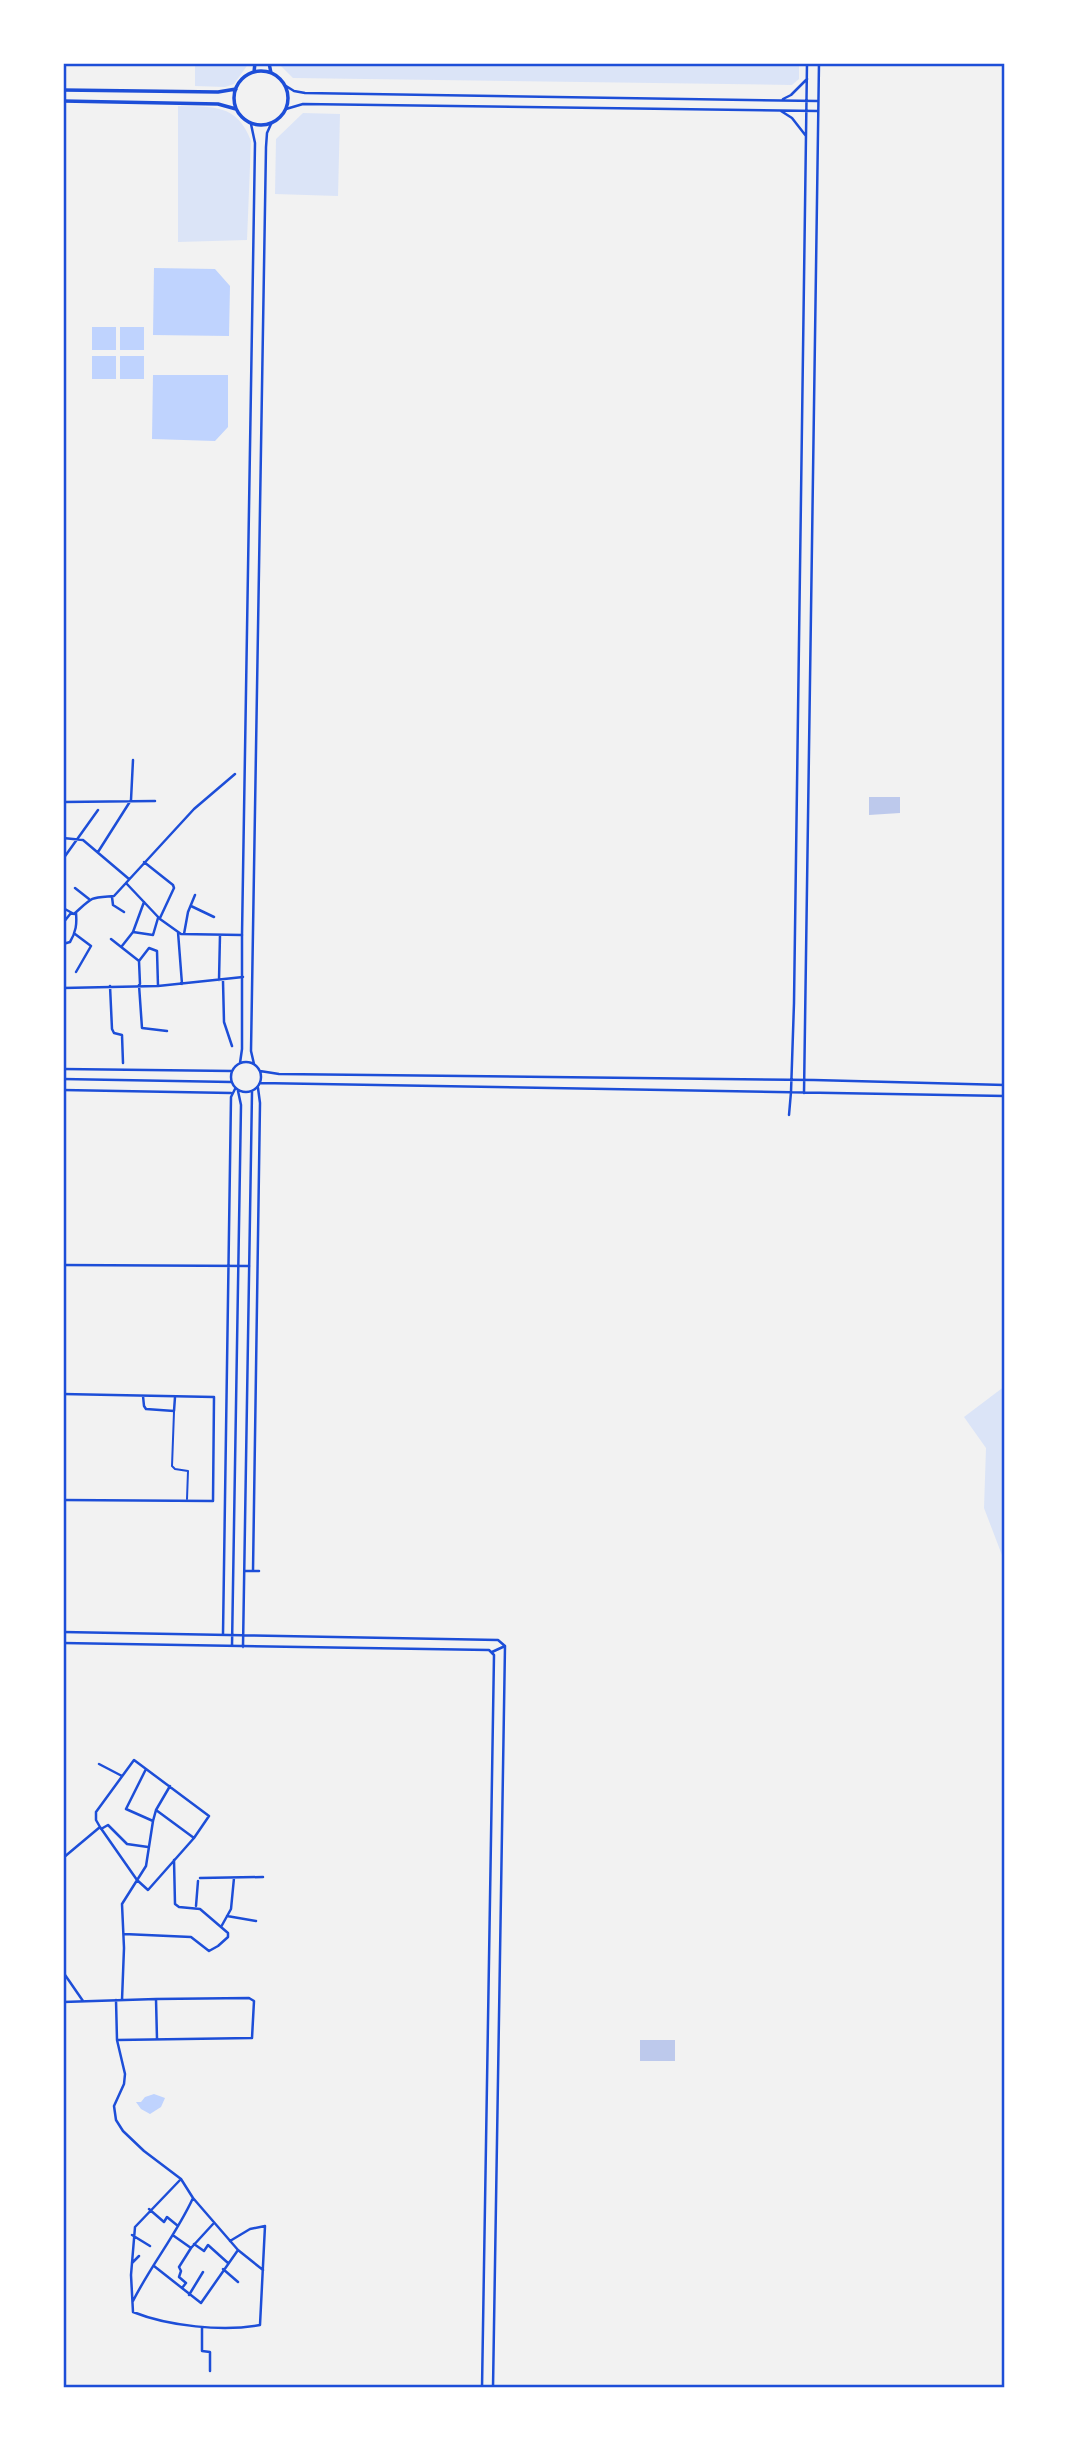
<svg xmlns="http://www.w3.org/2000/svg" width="1068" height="2451" font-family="'Archivo Narrow',sans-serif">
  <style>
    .green { fill: #dbe4f7 }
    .water { fill: #bfd3fe }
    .building { fill: #bdc9ec }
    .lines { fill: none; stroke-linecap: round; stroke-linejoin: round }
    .pedestrian { stroke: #1d4ed8; stroke-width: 2 }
    .minor { stroke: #1d4ed8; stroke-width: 2.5 }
    .tertiary { stroke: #1d4ed8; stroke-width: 2.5 }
    .secondary { stroke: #1d4ed8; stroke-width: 3.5 }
    .neatline { fill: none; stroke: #1d4ed8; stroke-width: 2.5 }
  </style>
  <rect width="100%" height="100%" fill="#f2f2f2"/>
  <path class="green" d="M195,63H249L234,84L225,87L195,86Z
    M278,63H799V79L792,85L293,78Z
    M178,106C212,107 237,103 251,141L247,240L178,242Z
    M303,113L340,114L338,196L275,194L276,139Z
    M1005,1386V1563L984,1508L986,1448L964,1417Z"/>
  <path class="water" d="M154,268L215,269L230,286L229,336L153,335Z
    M92,327H116V350H92Z
    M120,327H144V350H120Z
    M92,356H116V379H92Z
    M120,356H144V379H120Z
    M153,375H228V427L215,441L152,439Z
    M154,2094L165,2098L161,2107L150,2114L141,2109L136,2102H141L145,2097Z"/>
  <path class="building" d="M869,797H900V813L869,815Z
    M640,2040H675V2061H640Z"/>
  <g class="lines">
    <path class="pedestrian" d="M174,1412L172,1466L175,1469L188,1471L187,1499"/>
    <path class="minor" d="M63,802L155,801
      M63,838L83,840L129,879
      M98,852L131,800L133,760
      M63,859L98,810
      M144,862L173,885L174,888L160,918
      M126,883L160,919L181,934L242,935
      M75,888L89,899
      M112,897L113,905L124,912
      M191,906L214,917
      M63,908L74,914C94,896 89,898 114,896L194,809L235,774
      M63,923L71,913
      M133,932L153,935L158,918
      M178,932L182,984
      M75,934L91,946L76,972
      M184,934L188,912L195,895
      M111,939L139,961
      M63,944L70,942C76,932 77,924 76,913
      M122,946L133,932L144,902
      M219,980L220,935
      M223,981L224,1022L232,1046
      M140,984L139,961L149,948L157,951L158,986
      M139,985L142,1028L167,1031
      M110,986L112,1029L114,1033L122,1035L123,1063
      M63,988L158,986L243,977
      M63,1090L231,1093
      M789,1115L791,1092
      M63,1265L249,1266
      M63,1394L214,1397L213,1501L63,1500
      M143,1396L144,1406L146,1409L174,1411L175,1397
      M245,1571H259
      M253,1571L260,1103L258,1088
      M223,1634L231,1097L235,1089
      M99,1764L122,1776
      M156,1810L170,1786
      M153,1821L156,1810L194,1838
      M101,1829L108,1825L127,1844L148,1847
      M63,1858L100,1827L96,1820V1812L134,1760L209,1816L194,1838L148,1890L137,1880L100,1827
      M200,1878L263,1877
      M196,1906L198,1881
      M227,1916L256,1921
      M221,1927L231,1909L234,1878
      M124,1934L191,1937L209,1951L218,1946L228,1937V1933L200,1909L179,1907L175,1904L174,1860
      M63,1972L83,2001
      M116,2000L117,2040L125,2074L124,2084L114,2106L116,2120L123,2131L144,2151L181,2179L193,2198L238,2250L201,2303L154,2266
      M122,2000L124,1948L122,1904L146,1866L153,1821L126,1809L146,1769
      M63,2002L156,1999
      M117,2040L252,2038L254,2001L249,1998L156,1999L157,2039
      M181,2179L135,2227L131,2275L133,2312C168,2326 223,2332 260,2325L265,2226L250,2229L230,2241
      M149,2209L164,2222L167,2217L178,2226
      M132,2235L150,2246
      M174,2236L191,2248
      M194,2244L204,2251L208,2245L228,2263
      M238,2250L263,2270
      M132,2263L139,2256
      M223,2269L238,2282
      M182,2288L186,2283L179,2277L181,2271L179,2267L191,2248L213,2224
      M189,2295L203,2272
      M133,2301C151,2265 176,2235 193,2198
      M202,2328V2351L210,2352V2371"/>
    <path class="tertiary" d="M286,86L294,91L305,93L818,101
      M783,99L791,95L807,79
      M286,109L303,104L818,111
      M781,111L792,118L806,136
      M231 1077a15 15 0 1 1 30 0a15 15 0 1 1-30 0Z
      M240,1063L242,1049V935L255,143L251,124
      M254,1064L251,1051L266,147L267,133L271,124
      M63,1069L232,1071
      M260,1071L279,1074L814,1080L1005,1085
      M63,1079L231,1082
      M260,1083L1005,1096
      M791,1092L794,1003L807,63
      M804,1093L819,63
      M63,1632L498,1640L505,1646L493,2388
      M63,1643L489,1650L494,1655L482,2388
      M232,1646L241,1105L238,1091
      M243,1647L252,1092
      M492,1652L505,1646"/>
    <path class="secondary" d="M269,63L271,73
      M234 98a27 27 0 1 1 54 0a27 27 0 1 1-54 0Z
      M254,72L255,63
      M63,90L218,92L236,89
      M63,101L218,104L236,109"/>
  </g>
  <rect width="1068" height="2451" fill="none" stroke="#ffffff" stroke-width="130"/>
  <rect x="65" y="65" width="938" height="2321" class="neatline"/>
</svg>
